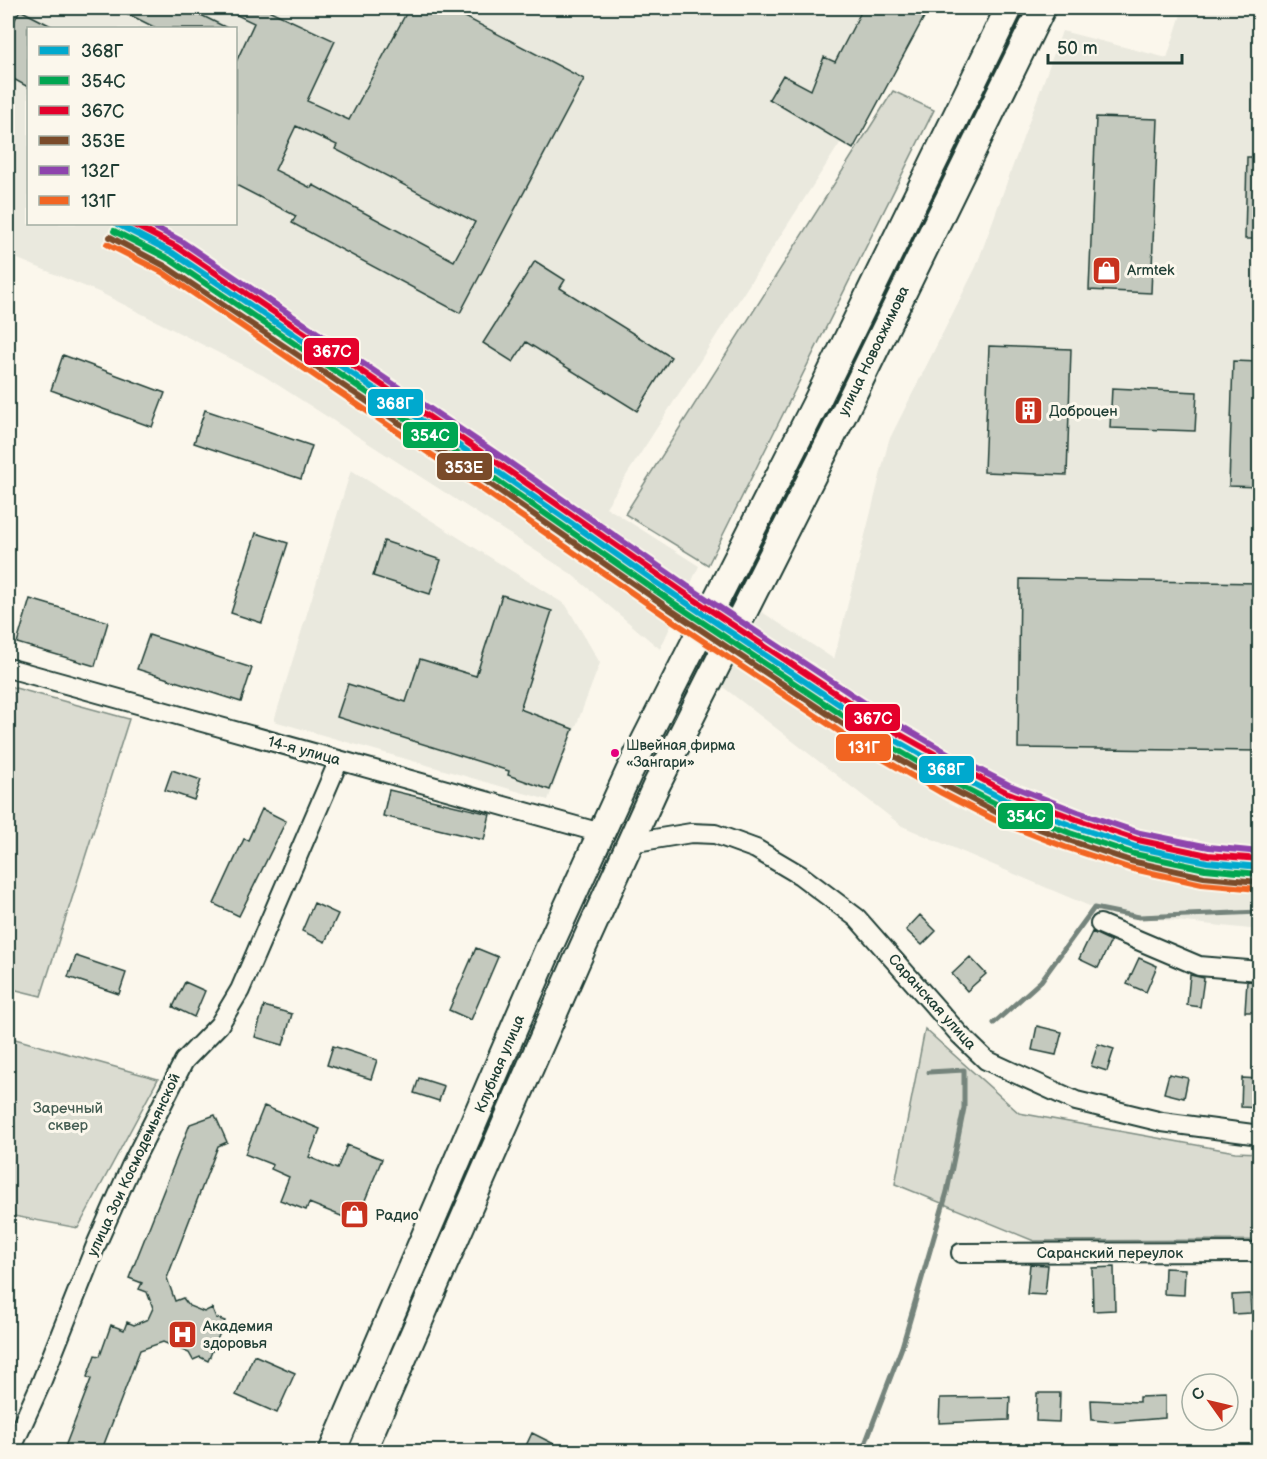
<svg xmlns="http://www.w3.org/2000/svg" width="1267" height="1459" font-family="'Balsamiq Sans',sans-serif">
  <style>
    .built { fill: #eae9de; fill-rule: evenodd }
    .green { fill: #dbdcd1; stroke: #7d8c82; stroke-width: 1.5 }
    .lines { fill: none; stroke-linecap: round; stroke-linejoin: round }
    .stream { stroke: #74847b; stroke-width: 5 }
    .building { fill: #c4c9be; stroke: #1f3d34; stroke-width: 1.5; fill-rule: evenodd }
    .minor-casing { stroke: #1f3d34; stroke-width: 22 }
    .secondary-casing { stroke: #1f3d34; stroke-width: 30 }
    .minor { stroke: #fbf7ec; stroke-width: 18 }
    .secondary { stroke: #fbf7ec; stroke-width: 26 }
    .rail-1-casing { stroke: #fbf7ec; stroke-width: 10 }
    .rail-2-casing { stroke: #fbf7ec; stroke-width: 10 }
    .rail-3-casing { stroke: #fbf7ec; stroke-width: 10 }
    .rail-4-casing { stroke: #fbf7ec; stroke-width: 10 }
    .rail-5-casing { stroke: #fbf7ec; stroke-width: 10 }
    .rail-6-casing { stroke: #fbf7ec; stroke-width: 10 }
    .rail-1 { stroke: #00a9ce; stroke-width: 6 }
    .rail-2 { stroke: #00a651; stroke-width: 6 }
    .rail-3 { stroke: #e4002b; stroke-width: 6 }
    .rail-4 { stroke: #7a4b2a; stroke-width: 6 }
    .rail-5 { stroke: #8e44ad; stroke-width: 6 }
    .rail-6 { stroke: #f26522; stroke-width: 6 }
    .bus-dot { fill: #e5007d; stroke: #fbf7ec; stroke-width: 2 }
    .labels { text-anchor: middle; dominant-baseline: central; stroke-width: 6; stroke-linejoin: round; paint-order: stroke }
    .bus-label { font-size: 14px; fill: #1f3d34; stroke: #fbf7ec; text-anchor: start }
    .poi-label { font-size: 15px; fill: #1f3d34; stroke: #fbf7ec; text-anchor: start }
    .street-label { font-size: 15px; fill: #1f3d34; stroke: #fbf7ec }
    .park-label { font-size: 15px; fill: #455d53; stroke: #fbf7ec }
    .line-badge { stroke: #fbf7ec; stroke-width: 2 }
    .badge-label { font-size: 16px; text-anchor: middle; font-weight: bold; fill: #fff }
  </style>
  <rect width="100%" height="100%" fill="#fbf7ec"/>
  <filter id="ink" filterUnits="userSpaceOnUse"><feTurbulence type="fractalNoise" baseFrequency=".0167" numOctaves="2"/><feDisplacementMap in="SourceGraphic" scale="12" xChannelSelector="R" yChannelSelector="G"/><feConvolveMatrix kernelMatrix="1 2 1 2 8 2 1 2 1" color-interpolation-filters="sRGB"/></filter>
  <g filter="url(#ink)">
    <path class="built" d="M8,8H927L606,507L699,566L660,649L570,573L264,376L101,293L8,255ZM28,28H236V224H28Z
      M1183,8H1259V930L1139,917L1094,908L902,826L723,687L762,612L834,659L889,440L976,267L1062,31L1167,58Z
      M351,470L566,605L600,663L548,800L274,721Z"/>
    <path class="green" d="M893,91L934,110L708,565L625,514Z
      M8,686L129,719L41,996L8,988Z
      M925,1029L1019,1113L1235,1152L1259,1153V1240L1034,1241L895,1184Z
      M8,1037L158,1079L78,1228L8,1215Z"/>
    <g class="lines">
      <path class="stream" d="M994,1023L1041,981L1094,908L1139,917L1260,912
        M862,1452L902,1347L947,1192L964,1108V1070L929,1072"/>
    </g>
    <path class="building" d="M116,8H187L227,28H156Z
      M222,8H264L335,41L307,101L349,120L409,8H448L584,79L460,313L292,223L296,216L236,185V62L254,23ZM296,126L337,145L335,149L475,222L454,261L313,185L311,188L275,170Z
      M863,8H929L853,149L769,99L783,75L811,90L824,57L835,62Z
      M20,10L55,28H28V87L8,76V33Z
      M1096,117L1158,119L1151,293L1089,290Z
      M1247,157H1260V239H1245Z
      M535,261L565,280L560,288L671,357L637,411L526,342L513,362L483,343Z
      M989,346L1071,349L1067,475L984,472Z
      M63,355L165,393L152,427L51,390Z
      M1233,361L1260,362V487L1229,486Z
      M1112,388L1197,392L1195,431L1110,428Z
      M205,410L312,446L301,479L194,443Z
      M256,533L288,543L262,623L231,613Z
      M384,541L441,560L430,594L373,576Z
      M1020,579L1260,583V751L1018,748Z
      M502,595L552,611L520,709L573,729L550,790L508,775L509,771L337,717L348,684L406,702L420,659L476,676Z
      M30,599L108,622L95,666L17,643Z
      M149,635L252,668L241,702L137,669Z
      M172,770L201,780L194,800L165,790Z
      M389,790L490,814L484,840L383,816Z
      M262,809L286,821L239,916L214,904L244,839L248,840Z
      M314,903L338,914L325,942L302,931Z
      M920,915L936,931L922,945L906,930Z
      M1092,932L1111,941L1098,968L1079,959Z
      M476,948L498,957L471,1020L449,1010Z
      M76,956L126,973L119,994L68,977Z
      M970,957L986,974L967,991L952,974Z
      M1139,958L1157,966L1146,992L1127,984Z
      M1190,975L1204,978L1200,1007L1187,1005Z
      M1247,981L1260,982V1012H1245Z
      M185,982L205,991L194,1017L173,1007Z
      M264,1006L292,1014L283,1045L255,1037Z
      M1037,1026L1062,1032L1056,1055L1032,1050Z
      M1098,1044L1114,1049L1107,1071L1091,1066Z
      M333,1046L377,1060L371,1079L327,1065Z
      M1169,1074L1188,1078L1184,1098L1164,1093Z
      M419,1078L444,1086L439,1101L414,1093Z
      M1242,1078L1260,1079V1108L1241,1107Z
      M264,1106L320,1129L309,1157L337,1169L347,1145L382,1159L356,1222L309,1203L306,1210L280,1200L289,1177L271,1169L273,1165L245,1154Z
      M215,1115L227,1142L218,1146L167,1278L175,1301L183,1298L189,1306L204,1312L212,1308L216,1318L225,1321L208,1361L200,1357L193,1360L189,1353L163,1342L140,1350L101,1452H63L91,1379L87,1377L95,1355L100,1356L111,1325L124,1330L127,1322L134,1325L148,1319L153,1308L147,1292L139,1289L142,1283L129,1278L190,1124Z
      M1030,1264L1048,1265L1045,1295L1027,1294Z
      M1114,1267L1115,1310L1093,1311L1092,1268Z
      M1165,1268L1185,1269L1184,1295L1164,1294Z
      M1250,1294L1251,1313L1233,1314L1232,1295Z
      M254,1355L295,1373L277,1413L236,1395Z
      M1037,1393H1060L1059,1422L1036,1421Z
      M1165,1396V1418L1116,1422L1092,1420L1091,1400L1139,1402V1397Z
      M1010,1397L1009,1420L939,1423L940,1398Z
      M532,1433L570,1452H523Z"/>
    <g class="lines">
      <defs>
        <path id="minor" d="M8,668L601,833
          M630,843L691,833L715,834L756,849L800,875L857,918L959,1034L986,1060L1076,1101L1162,1122L1260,1135
          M1100,924L1199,966L1260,971
          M961,1253L1260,1252
          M10,1452L41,1383L96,1245L131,1166L184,1061L219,1025L240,990L339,760"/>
        <path id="secondary" d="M332,1452L550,945L629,772L817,401L1009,8
          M362,1452L578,958L656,786L844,413L1042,8"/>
      </defs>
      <use href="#minor" class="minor-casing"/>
      <use href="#secondary" class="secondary-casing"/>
      <use href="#minor" class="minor"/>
      <use href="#secondary" class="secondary"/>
      <defs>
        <path id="rail-1" d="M117,224L173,253L495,470L679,598L881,732L951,772L1003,799L1073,826L1136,847L1207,862L1260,867"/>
        <path id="rail-2" d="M114,231L169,259L491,476L675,604L877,738L947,779L1000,806L1070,833L1134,854L1205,869L1259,874"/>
        <path id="rail-3" d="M132,224L177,247L499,464L683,592L885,726L955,765L1006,792L1076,819L1138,840L1208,855L1260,859"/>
        <path id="rail-4" d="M110,237L165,266L487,482L671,610L873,744L944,785L998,813L1068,840L1131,861L1204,877L1259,882"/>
        <path id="rail-5" d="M149,224L181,241L503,458L687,586L889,719L958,759L1009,785L1078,812L1140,833L1209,847L1260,852"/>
        <path id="rail-6" d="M107,244L162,272L482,489L667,617L869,751L940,792L995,820L1065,847L1129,868L1202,884L1258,889"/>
      </defs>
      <use href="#rail-1" class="rail-1-casing"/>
      <use href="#rail-2" class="rail-2-casing"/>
      <use href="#rail-3" class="rail-3-casing"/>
      <use href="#rail-4" class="rail-4-casing"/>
      <use href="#rail-5" class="rail-5-casing"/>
      <use href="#rail-6" class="rail-6-casing"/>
      <use href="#rail-1" class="rail-1"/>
      <use href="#rail-2" class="rail-2"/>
      <use href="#rail-3" class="rail-3"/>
      <use href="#rail-4" class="rail-4"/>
      <use href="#rail-5" class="rail-5"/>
      <use href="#rail-6" class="rail-6"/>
    </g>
  </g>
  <defs>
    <symbol id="shop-square" viewBox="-11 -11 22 22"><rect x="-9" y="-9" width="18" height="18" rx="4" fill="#c8321e" stroke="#fbf7ec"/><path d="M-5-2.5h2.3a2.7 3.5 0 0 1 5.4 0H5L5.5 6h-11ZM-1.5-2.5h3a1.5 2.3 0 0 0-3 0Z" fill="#fff"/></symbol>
    <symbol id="building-square" viewBox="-11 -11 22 22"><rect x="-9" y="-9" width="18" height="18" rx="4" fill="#c8321e" stroke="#fbf7ec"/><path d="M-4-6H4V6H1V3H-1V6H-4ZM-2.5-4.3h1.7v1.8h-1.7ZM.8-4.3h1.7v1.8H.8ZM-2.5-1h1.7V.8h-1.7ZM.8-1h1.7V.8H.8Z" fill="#fff"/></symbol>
    <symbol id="hospital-square" viewBox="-11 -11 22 22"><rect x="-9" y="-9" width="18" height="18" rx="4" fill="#c8321e" stroke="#fbf7ec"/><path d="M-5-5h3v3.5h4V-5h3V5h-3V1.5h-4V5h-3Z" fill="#fff"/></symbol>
  </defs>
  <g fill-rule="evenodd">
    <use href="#shop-square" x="1090" y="254" width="33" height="33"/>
    <use href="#building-square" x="1012" y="394" width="33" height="33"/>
    <use href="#shop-square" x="338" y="1198" width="33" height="33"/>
    <use href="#hospital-square" x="166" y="1318" width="33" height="33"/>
  </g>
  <circle class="bus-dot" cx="615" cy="753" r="5"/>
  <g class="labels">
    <g class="bus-label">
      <text x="626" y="745">Швейная фирма<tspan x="626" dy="17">«Зангари»</tspan></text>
    </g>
    <g class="poi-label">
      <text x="1127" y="270">Armtek</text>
      <text x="1049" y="411">Доброцен</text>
      <text x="375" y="1215">Радио</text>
      <text x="203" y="1326">Академия<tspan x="203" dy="17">здоровья</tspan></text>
    </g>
    <g class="street-label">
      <text transform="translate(874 351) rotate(-64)">улица Новоажимова</text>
      <text transform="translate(304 751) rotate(15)">14-я улица</text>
      <text transform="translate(932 1002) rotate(48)">Саранская улица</text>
      <text transform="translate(500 1064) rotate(-67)">Клубная улица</text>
      <text transform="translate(134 1165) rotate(-65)">улица Зои Космодемьянской</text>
      <text x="1110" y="1253">Саранский переулок</text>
    </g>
    <g class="park-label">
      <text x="68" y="1108">Заречный<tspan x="68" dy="17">сквер</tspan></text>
    </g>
  </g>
  <g class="line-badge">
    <rect x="303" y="337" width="57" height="29" rx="6" fill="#e4002b"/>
    <rect x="367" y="388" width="57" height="29" rx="6" fill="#00a9ce"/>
    <rect x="402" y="421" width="57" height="28" rx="6" fill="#00a651"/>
    <rect x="436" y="452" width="57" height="29" rx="6" fill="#7a4b2a"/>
    <rect x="844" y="703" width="57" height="29" rx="6" fill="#e4002b"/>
    <rect x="835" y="733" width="57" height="29" rx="6" fill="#f26522"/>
    <rect x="918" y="755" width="57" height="29" rx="6" fill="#00a9ce"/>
    <rect x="997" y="802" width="57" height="28" rx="6" fill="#00a651"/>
  </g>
  <g class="badge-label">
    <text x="332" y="357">367С</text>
    <text x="395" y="409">368Г</text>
    <text x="430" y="441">354С</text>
    <text x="464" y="473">353Е</text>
    <text x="873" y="724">367С</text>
    <text x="864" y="753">131Г</text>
    <text x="946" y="775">368Г</text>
    <text x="1026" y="822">354С</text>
  </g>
  <rect width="1267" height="1459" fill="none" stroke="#fbf7ec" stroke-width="30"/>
  <rect x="15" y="15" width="1237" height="1429" fill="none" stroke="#1f3d34" stroke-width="2" filter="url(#ink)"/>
  <rect x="27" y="27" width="210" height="198" fill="#fbf7ec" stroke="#a3ada2" stroke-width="1.5"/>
  <rect x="39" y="46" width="30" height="9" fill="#00a9ce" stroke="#a3ada2" stroke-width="1.5"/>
  <text x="81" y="57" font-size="18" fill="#1f3d34">368Г</text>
  <rect x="39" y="76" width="30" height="9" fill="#00a651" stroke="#a3ada2" stroke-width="1.5"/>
  <text x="81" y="87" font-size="18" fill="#1f3d34">354С</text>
  <rect x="39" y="106" width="30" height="9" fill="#e4002b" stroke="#a3ada2" stroke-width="1.5"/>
  <text x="81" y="117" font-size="18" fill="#1f3d34">367С</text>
  <rect x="39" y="136" width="30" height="9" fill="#7a4b2a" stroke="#a3ada2" stroke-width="1.5"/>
  <text x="81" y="147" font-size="18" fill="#1f3d34">353Е</text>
  <rect x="39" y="166" width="30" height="9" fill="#8e44ad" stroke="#a3ada2" stroke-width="1.5"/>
  <text x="81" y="177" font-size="18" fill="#1f3d34">132Г</text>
  <rect x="39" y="196" width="30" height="9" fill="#f26522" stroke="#a3ada2" stroke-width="1.5"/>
  <text x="81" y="207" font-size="18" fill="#1f3d34">131Г</text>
  <g transform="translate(1210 1402) rotate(304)"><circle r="28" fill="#fbf7ec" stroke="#a3ada2" stroke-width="1.5"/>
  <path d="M0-4.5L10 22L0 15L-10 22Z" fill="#c8321e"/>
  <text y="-9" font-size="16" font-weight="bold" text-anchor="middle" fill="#1f3d34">С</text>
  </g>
  <path d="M1048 54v9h134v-9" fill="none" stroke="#1f3d34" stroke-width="3"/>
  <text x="1057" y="54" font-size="18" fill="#1f3d34" stroke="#fbf7ec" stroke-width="4.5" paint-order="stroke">50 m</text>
</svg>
